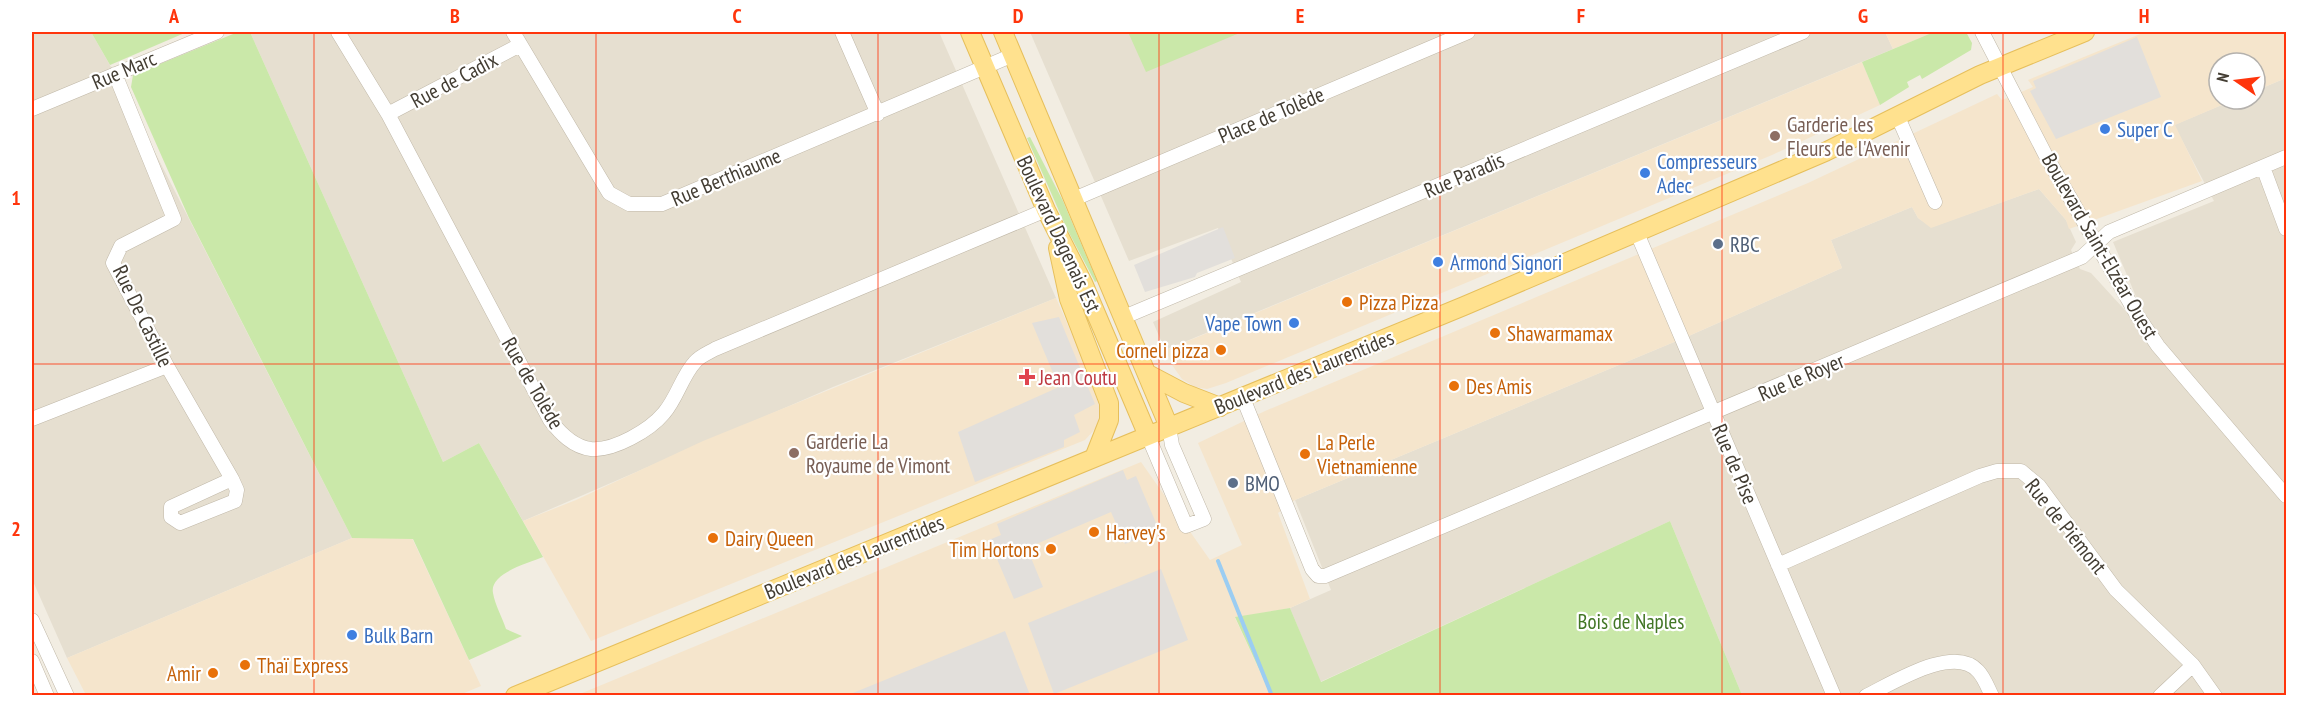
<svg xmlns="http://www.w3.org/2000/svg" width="2318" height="727" font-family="'PT Sans Narrow',sans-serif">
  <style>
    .residential { fill: #e6dfd0 }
    .commercial { fill: #f5e5cc }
    .green { fill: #cae8a9 }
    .parking { fill: #e2dfdb }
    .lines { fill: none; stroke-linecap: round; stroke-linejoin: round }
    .stream { stroke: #9bcdf2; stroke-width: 4 }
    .minor-casing { stroke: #c0b8a8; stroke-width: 15 }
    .major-casing { stroke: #e6bf5c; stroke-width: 20 }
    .minor { stroke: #fff; stroke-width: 14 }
    .major { stroke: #ffe18e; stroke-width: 18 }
    .grid { fill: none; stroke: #ff350c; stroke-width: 1.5; stroke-opacity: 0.55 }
    .shop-dot { fill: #3f7fe0; stroke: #fff; stroke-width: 2 }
    .education-dot { fill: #8d6e63; stroke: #fff; stroke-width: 2 }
    .service-dot { fill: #5c6f8a; stroke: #fff; stroke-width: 2 }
    .food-dot { fill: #e8710a; stroke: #fff; stroke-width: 2 }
    .health-dot { fill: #e0444e; stroke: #fff; stroke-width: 2 }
    .labels { text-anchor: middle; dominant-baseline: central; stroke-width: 4.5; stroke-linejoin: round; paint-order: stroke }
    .street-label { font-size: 21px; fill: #433d33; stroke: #fff }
    .education-label { font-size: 21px; fill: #785e54; stroke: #fff; text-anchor: start }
    .shop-label { font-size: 21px; fill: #366cbe; stroke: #fff; text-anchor: start }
    .service-label { font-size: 21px; fill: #4e5e75; stroke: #fff; text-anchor: start }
    .food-label { font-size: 21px; fill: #c56008; stroke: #fff; text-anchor: start }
    .health-label { font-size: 21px; fill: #be3a42; stroke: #fff; text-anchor: start }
    .park-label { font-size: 21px; fill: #427625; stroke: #fff }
    .neatline { fill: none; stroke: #ff350c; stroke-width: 2 }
    .grid-label { font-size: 20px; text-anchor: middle; font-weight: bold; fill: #ff350c }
  </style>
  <rect width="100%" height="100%" fill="#f2ede2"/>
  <path class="residential" d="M32,32H91L115,74L352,538L67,658L32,579Z
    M250,32H939L1056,298L833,387L523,521L479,443L443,462Z
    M1030,32H1885L1893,49L1165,350L1153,322L1241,282L1218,228L1129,261Z
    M2286,78V695H1742L1670,521L1320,682L1290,608L1331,590L1295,500L1691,335L1842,268L1831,240L1912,207L1918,218L1932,227L2039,189L2066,220L2076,242L2071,250L2080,269L2091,273L2156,344L2113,242L2214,201L2174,125L2236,99H2255V91Z"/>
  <path class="commercial" d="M1885,32H1934L1893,49Z
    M2145,32H2286V78L2255,91V63H2219V99H2236L2175,125L2202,181L2069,229L2066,220L2039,189L1931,228L1918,218L1912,207L1831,240L1842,268L1691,335L1295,500L1278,513L1310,599L1290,608L1235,618L1271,695L575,696L1141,462L1210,560L1242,545L1198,443L1265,411L1808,183L1997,94L2002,100L2033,87L2028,80Z
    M1862,62L1880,105L1772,155L1226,383L1207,389L1195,387L1182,379L1172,365L1166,350Z
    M1056,298L1082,357L1101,411L1096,428L1085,440L591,641L523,521L576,500L703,441Z
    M352,538H412L481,686L457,696L86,695L67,658Z"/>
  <path class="green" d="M91,32H187L110,65Z
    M238,32H250L443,462L479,443L543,557C529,563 489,573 493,593C495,605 502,617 506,629L522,636L469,660L413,539L352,538L189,218L131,87L133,75Z
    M1128,32H1242L1146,72Z
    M1934,32H1966L1972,43L1971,50L1922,79L1920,75L1907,82L1909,87L1880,105L1862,62Z
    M1030,137L1063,201L1097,281L1095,282L1066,227L1027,138Z
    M1670,521L1742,695H1271L1235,617L1290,608L1321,682Z"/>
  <path class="parking" d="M2137,37L2161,97L2056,139L2030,91L2036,88L2033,81Z
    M1223,227L1235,258L1197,273L1195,277L1145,292L1134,265Z
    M1059,317L1095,404L1074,415L1080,432L1064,440V447L975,482L958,432L1059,387L1032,323Z
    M1123,470L1127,480L1136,476L1159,530L1125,544L1111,512L1027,548L1043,587L1014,599L989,540L1001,535L997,524Z
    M1161,569L1188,640L1054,694L1028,623Z
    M1005,631L1030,695H848Z"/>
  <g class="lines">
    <path class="stream" d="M1218,561L1272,696"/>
    <defs>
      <path id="minor" d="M338,32L388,114L550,420C560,433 573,447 591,449C614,451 650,430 664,413C677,398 682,376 695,362C700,356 708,353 715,349L1046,210
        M513,32L609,193L629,204H662L1013,55
        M842,32L878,114
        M1982,32L2045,154L2137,315L2158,346L2286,496
        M115,74L174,219L121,246L113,263L167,366L232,479L237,490L235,501L180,523L171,517V507L232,479
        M32,109L217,32
        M388,114L520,45
        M1898,117L1935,202
        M2263,167L2286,229
        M1074,199L1468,32
        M1637,233L1834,696
        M1124,317L1803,32
        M1243,398L1312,569L1318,576H1325L2082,257L2109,232L2286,157
        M32,419L167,366
        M1148,436L1186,526L1204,519L1172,445L1169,427
        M1778,565L1980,476L1997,471H2021L2039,486L2116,590L2193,665L2215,696
        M32,620L67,696
        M32,661L47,696
        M1866,696C1893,683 1954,644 1978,671C1984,677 1988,688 1992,696
        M2160,696L2193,665"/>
      <path id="major" d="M970,32L1046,210L1083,283L1148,436
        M1003,32L1169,427
        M1058,248L1069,299L1109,403V420L1094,458
        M1148,374L1184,393L1220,407
        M515,696L1464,306L1825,152L1980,75L2085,32"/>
    </defs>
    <use href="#minor" class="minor-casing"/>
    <use href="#major" class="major-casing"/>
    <use href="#minor" class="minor"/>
    <use href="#major" class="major"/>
  </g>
  <path class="grid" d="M314,32V696M596,32V696M878,32V696M1159,32V696M1440,32V696M1722,32V696M2003,32V696M32,364H2286"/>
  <g class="shop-dot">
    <circle cx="2105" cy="129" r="6"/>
    <circle cx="1645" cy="173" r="6"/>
    <circle cx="1438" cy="262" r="6"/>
    <circle cx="1294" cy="323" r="6"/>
    <circle cx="352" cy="635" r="6"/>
  </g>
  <g class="education-dot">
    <circle cx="1775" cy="136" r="6"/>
    <circle cx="794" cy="453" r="6"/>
  </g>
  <g class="service-dot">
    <circle cx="1718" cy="244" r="6"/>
    <circle cx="1233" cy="483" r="6"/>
  </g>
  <g class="food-dot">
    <circle cx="1347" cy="302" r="6"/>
    <circle cx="1495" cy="333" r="6"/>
    <circle cx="1221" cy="350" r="6"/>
    <circle cx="1454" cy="386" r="6"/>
    <circle cx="1305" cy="454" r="6"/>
    <circle cx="1094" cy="532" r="6"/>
    <circle cx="713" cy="538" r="6"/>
    <circle cx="1051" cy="549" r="6"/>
    <circle cx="245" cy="665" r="6"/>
    <circle cx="213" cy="673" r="6"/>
  </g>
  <path class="health-dot" d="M1024 368h6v6h6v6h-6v6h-6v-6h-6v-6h6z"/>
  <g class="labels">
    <g class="street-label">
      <text transform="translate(124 70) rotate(-23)">Rue Marc</text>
      <text transform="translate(454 80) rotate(-28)">Rue de Cadix</text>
      <text transform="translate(1271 115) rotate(-23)">Place de Tolède</text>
      <text transform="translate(1464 175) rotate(-23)">Rue Paradis</text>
      <text transform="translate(726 177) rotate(-23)">Rue Berthiaume</text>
      <text transform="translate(1059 234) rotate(65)">Boulevard Dagenais Est</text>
      <text transform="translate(2100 246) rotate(60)">Boulevard Saint-Elzéar Ouest</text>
      <text transform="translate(143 316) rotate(64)">Rue De Castille</text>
      <text transform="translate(1304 372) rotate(-22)">Boulevard des Laurentides</text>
      <text transform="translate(1801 377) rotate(-23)">Rue le Royer</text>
      <text transform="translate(533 383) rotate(60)">Rue de Tolède</text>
      <text transform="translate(1735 464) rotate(67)">Rue de Pise</text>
      <text transform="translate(2066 526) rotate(51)">Rue de Piémont</text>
      <text transform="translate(854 557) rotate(-22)">Boulevard des Laurentides</text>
    </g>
    <g class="education-label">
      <text x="1787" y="124">Garderie les<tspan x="1787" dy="24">Fleurs de l'Avenir</tspan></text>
      <text x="806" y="441">Garderie La<tspan x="806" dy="24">Royaume de Vimont</tspan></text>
    </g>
    <g class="shop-label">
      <text x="2117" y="129">Super C</text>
      <text x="1657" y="161">Compresseurs<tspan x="1657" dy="24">Adec</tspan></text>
      <text x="1450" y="262">Armond Signori</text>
      <text x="1282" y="323" text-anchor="end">Vape Town</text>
      <text x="364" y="635">Bulk Barn</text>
    </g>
    <g class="service-label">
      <text x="1730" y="244">RBC</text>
      <text x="1245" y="483">BMO</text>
    </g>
    <g class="food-label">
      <text x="1359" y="302">Pizza Pizza</text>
      <text x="1507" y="333">Shawarmamax</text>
      <text x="1209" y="350" text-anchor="end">Corneli pizza</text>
      <text x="1466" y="386">Des Amis</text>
      <text x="1317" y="442">La Perle<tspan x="1317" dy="24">Vietnamienne</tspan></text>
      <text x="1106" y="532">Harvey's</text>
      <text x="725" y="538">Dairy Queen</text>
      <text x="1039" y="549" text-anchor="end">Tim Hortons</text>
      <text x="257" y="665">Thaï Express</text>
      <text x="201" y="673" text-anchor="end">Amir</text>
    </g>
    <g class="health-label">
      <text x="1039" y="377">Jean Coutu</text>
    </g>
    <g class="park-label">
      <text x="1631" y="621">Bois de Naples</text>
    </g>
  </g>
  <rect width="2318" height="727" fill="none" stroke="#ffffff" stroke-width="66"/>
  <g transform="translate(2237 81) rotate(284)"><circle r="28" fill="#ffffff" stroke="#b4b1ad" stroke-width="1.5"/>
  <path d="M0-4.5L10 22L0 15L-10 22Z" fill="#ff350c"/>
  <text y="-9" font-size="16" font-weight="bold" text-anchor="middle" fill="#433d33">N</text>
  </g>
  <rect x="33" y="33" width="2252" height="661" class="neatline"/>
  <g class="grid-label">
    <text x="174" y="23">A</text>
    <text x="455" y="23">B</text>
    <text x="737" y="23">C</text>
    <text x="1018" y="23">D</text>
    <text x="1300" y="23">E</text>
    <text x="1581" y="23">F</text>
    <text x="1863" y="23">G</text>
    <text x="2144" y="23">H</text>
    <text x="16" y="205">1</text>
    <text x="16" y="536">2</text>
  </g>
</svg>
